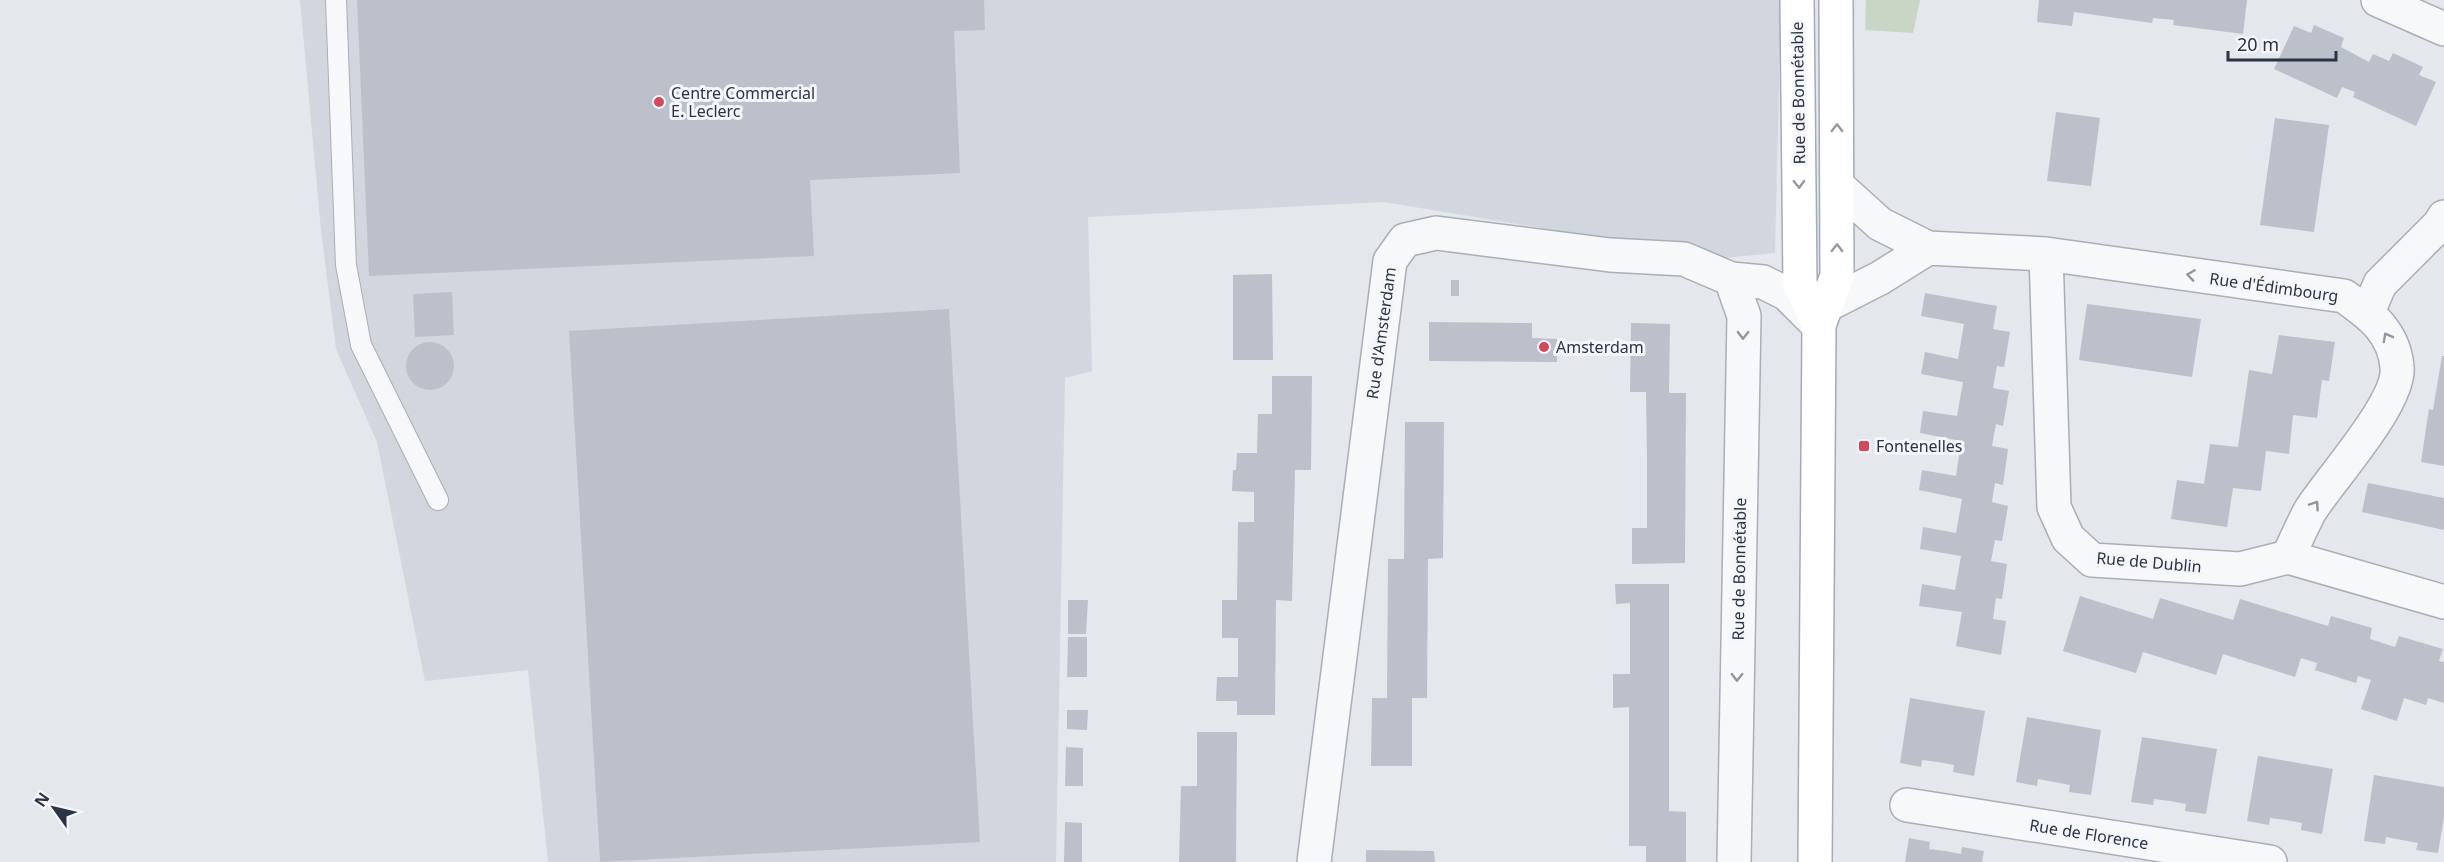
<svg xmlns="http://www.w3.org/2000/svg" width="2444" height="862" font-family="'Noto Sans',sans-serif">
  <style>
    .built { fill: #d2d6de }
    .green { fill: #c9d6c5 }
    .building { fill: #bbc0ca }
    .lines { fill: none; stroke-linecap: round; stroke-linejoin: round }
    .lane-casing { stroke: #a9aeb7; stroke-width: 22 }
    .street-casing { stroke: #a9aeb7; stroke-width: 36 }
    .primary-casing { stroke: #a3abb8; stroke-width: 36 }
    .lane { stroke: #f7f8fa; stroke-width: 20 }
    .street { stroke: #f7f8fa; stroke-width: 33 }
    .primary { stroke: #fff; stroke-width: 33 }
    .oneway { stroke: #959aa2 }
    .oneway2 { stroke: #9196a0 }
    .poi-dot { fill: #d1495b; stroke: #f4f6f9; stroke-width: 2 }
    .labels { text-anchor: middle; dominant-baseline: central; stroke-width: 6; stroke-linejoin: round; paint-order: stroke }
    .poi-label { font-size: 16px; fill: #2b3445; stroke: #f4f6f9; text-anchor: start }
    .street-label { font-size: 16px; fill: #2b3445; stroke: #f4f6f9 }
  </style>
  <rect width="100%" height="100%" fill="#e4e7ec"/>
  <path class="built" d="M300,0H1781L1775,253L1724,258L1384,202L1088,217L1092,371L1065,378L1056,862H548L528,670L425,681L377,442L336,349L321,230Z"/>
  <path class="green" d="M1866,0H1920L1913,33L1865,30Z"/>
  <path class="building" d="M357,0H984L985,30L954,31L960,173L810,180L814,256L369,276Z
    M2039,0H2247L2243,34L2173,25L2174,20L2153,18L2152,23L2074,12L2072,26L2037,22Z
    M2314,25L2344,38L2341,47L2369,62L2373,54L2389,61L2393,53L2423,67L2419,75L2436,82L2416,126L2353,97L2355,92L2342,87L2337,98L2274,69L2294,26L2311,33Z
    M2056,112L2100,118L2091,186L2047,181Z
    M2275,118L2329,125L2314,232L2260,225Z
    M1272,274L1273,360H1233V275Z
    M1451,280H1459V296H1451Z
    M452,292L454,335L415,337L413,294Z
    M1925,293L1997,306L1993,329L2010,332L2004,367L1997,366L1993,388L2009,391L2003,426L1996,424L1992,446L2008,449L2003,485L1995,483L1992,502L2008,506L2002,541L1995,540L1991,561L2007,564L2002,599L1996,598L1993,619L2006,621L2001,655L1956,646L1962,612L1919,606L1922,584L1955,590L1961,556L1920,549L1923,527L1956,533L1962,499L1919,490L1922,470L1956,476L1961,441L1920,433L1923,411L1957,416L1963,382L1921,374L1925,352L1958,359L1964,324L1921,316Z
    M2087,304L2201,319L2192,377L2079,360Z
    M949,309L980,842L600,862L569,331Z
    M1429,322L1532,323V338L1557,339V362L1429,361Z
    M1631,323L1670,324L1669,393H1686L1685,563L1632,564V528H1647V460L1646,392H1630Z
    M2279,335L2335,342L2329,381L2322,380L2317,418L2293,415L2289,454L2266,451L2261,491L2233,488L2227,527L2171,519L2177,480L2204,484L2210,444L2238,447L2249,370L2272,374Z
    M406 366a24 24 0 1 1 48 0a24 24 0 1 1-48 0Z
    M2442,356H2444V466L2421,462L2429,409L2433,410Z
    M1272,376H1312L1311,470H1295L1292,601L1276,600L1275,715H1237V701H1216L1217,677H1238V638H1222V600H1237L1238,522H1254V492L1232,491L1233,470H1236L1237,453H1257L1258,414H1272Z
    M1405,422H1444L1443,558L1428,559L1427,698H1412V766H1371L1372,698H1387L1388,559H1404Z
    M2368,483L2444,498V530L2362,512Z
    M1615,584H1669V811L1686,812V862H1646V846H1629V707L1613,708V674H1630V603L1616,604Z
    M2080,596L2153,619L2160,598L2233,620L2240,599L2328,626L2331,616L2372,628L2370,639L2395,647L2399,636L2443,649L2439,661L2444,662V703L2428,698L2426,705L2404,698L2397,721L2361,709L2371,680L2358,676L2356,683L2315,670L2317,663L2301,658L2295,677L2223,654L2216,675L2143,652L2136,673L2063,651Z
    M1068,600H1088L1086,634H1068Z
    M1068,637H1087V677H1067Z
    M1910,698L1985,711L1974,776L1953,772L1954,765L1938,762L1922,760L1921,767L1900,763Z
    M1067,710H1088L1087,730L1067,729Z
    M2027,717L2101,730L2091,795L2069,792L2070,785L2038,779L2037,786L2016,782Z
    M1197,732H1237L1236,862H1179L1181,786H1197Z
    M2142,737L2217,749L2206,814L2185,811L2186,804L2170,801L2154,799L2153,805L2131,802Z
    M1066,747L1083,748V786H1065Z
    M2258,756L2333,769L2322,834L2301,830L2302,823L2286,820L2270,818L2269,825L2247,821Z
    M2374,775L2444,787V817L2438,853L2416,850L2418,843L2386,837L2385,844L2364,841Z
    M1065,822L1082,823V862H1064Z
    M1909,838L1930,842L1929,849L1945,851L1961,854L1962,847L1984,851L1982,862H1905Z
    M1366,850L1434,851L1435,862H1366Z"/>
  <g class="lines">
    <defs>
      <path id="lane" d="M336,0L346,265L361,345L438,500"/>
      <path id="street" d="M2378,0L2444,29
        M1838,186L1880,224L1928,248L2046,254L2344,296C2371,315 2394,332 2397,367C2401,402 2330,479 2310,511C2302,526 2295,542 2288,557
        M2046,254L2054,507L2068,538L2092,560L2240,569L2288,557L2444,602
        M1731,279L1744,316L1734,862
        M1827,305L1880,278L1928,248
        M2368,312L2380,284L2439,225L2444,217
        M1907,805L2270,862
        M1314,862L1390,261L1405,240L1436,233L1610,255L1684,259L1731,279L1763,282L1787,294L1818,325"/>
      <path id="primary" d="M1797,0L1800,284L1819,325
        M1815,862L1819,325L1837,276L1836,0"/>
    </defs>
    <use href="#lane" class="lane-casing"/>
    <use href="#street" class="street-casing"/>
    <use href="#primary" class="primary-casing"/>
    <use href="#lane" class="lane"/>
    <use href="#street" class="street"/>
    <use href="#primary" class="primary"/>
  </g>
  <defs><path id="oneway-chevron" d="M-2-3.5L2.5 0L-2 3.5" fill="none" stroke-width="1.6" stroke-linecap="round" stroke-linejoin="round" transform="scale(1.5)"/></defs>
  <g class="oneway">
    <use href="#oneway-chevron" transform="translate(1837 128) rotate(-90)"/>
    <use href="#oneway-chevron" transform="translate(1799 184) rotate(89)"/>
    <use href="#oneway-chevron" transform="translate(1837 248) rotate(-89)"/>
  </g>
  <g class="oneway2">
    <use href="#oneway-chevron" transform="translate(2191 275) rotate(-172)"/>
    <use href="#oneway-chevron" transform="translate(1743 335) rotate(91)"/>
    <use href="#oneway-chevron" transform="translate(2387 337) rotate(-118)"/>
    <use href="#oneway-chevron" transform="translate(2315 505) rotate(-56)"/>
    <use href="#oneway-chevron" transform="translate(1737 677) rotate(91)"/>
  </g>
  <g class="poi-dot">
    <circle cx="659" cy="102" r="6"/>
    <circle cx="1544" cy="347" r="6"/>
    <rect x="1858" y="440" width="12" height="12" rx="3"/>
  </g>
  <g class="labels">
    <g class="poi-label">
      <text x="671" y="93">Centre Commercial<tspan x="671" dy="18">E. Leclerc</tspan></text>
      <text x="1556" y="347">Amsterdam</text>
      <text x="1876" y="446">Fontenelles</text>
    </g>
    <g class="street-label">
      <text transform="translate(1798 93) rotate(-91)">Rue de Bonnétable</text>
      <text transform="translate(2274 287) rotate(8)">Rue d'Édimbourg</text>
      <text transform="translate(1381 333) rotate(-82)">Rue d'Amsterdam</text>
      <text transform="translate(2149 562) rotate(5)">Rue de Dublin</text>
      <text transform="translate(1739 569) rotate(-89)">Rue de Bonnétable</text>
      <text transform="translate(2089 834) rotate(9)">Rue de Florence</text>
    </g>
  </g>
  <g transform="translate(54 808) rotate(304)" stroke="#f4f6f9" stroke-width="4.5" paint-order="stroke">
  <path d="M0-4.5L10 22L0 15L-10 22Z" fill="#2b3445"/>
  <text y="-9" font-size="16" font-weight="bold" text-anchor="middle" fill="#2b3445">N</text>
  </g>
  <path d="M2228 51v9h108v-9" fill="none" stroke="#2b3445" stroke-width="3"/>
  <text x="2237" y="51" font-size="18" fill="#2b3445" stroke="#f4f6f9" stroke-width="4.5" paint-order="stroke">20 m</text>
</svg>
